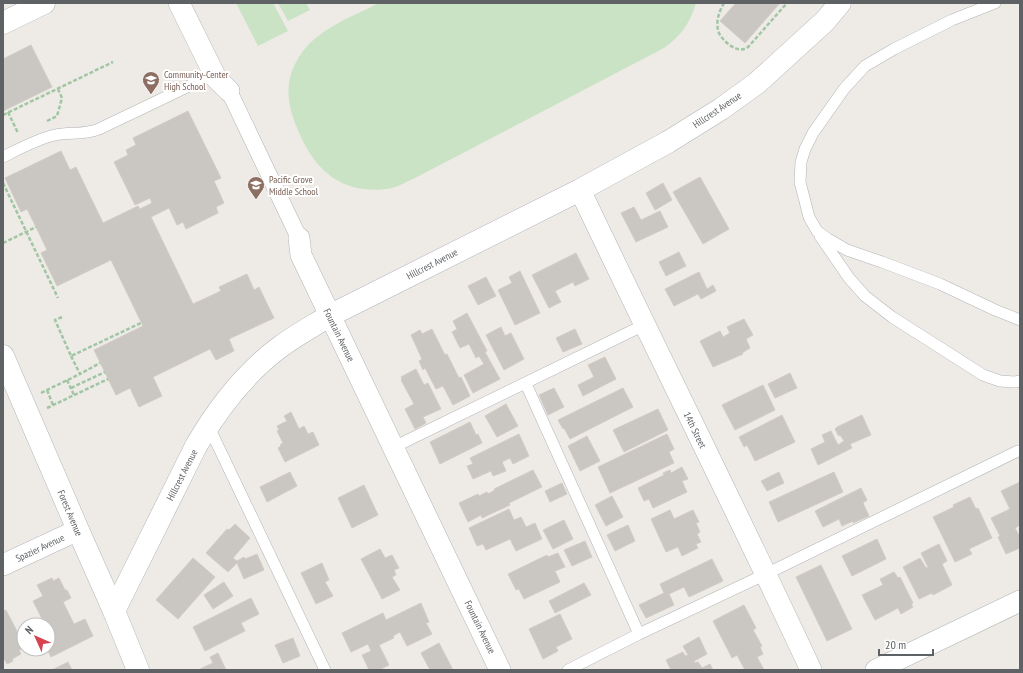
<svg xmlns="http://www.w3.org/2000/svg" width="1023" height="673" font-family="'PT Sans Narrow',sans-serif">
  <style>
    .green { fill: #cae3c5 }
    .building { fill: #cac6c2; stroke: #d2ccc5 }
    .lines { fill: none; stroke-linecap: round; stroke-linejoin: round }
    .service-casing { stroke: #b1b4b7; stroke-width: 12 }
    .pedestrian-casing { stroke: #b1b4b7; stroke-width: 17 }
    .minor-casing { stroke: #b1b4b7; stroke-width: 22 }
    .tertiary-casing { stroke: #b1b4b7; stroke-width: 23 }
    .secondary-casing { stroke: #b2b6b9; stroke-width: 23 }
    .path { stroke: #a1c6a5; stroke-width: 2.5; stroke-dasharray: 4 2; stroke-linecap: butt }
    .service { stroke: #fff; stroke-width: 11 }
    .pedestrian { stroke: #fff; stroke-width: 16 }
    .minor { stroke: #fff; stroke-width: 21 }
    .tertiary { stroke: #fff; stroke-width: 22 }
    .secondary { stroke: #fff; stroke-width: 22 }
    .labels { text-anchor: middle; dominant-baseline: central; stroke-width: 4; stroke-linejoin: round; paint-order: stroke }
    .education-label { font-size: 10px; fill: #785e54; stroke: #fff; text-anchor: start }
    .street-label { font-size: 10px; fill: #5e6265; stroke: #fff }
  </style>
  <rect width="100%" height="100%" fill="#eeebe6"/>
  <path class="green" d="M236,3H273L288,31L258,46Z
    M278,3H306L310,10L288,21Z
    M379,3H696C690,23 682,35 664,48L415,178C407,181 400,186 392,188C380,191 364,190 353,187C326,179 311,159 300,135C288,108 282,84 299,57C316,29 352,17 379,3Z"/>
  <path class="building" d="M736,3H780L745,43L720,21Z
    M31,45L52,87L3,111V59Z
    M188,111L221,178L214,181L224,203L216,207L218,213L186,229L183,222L177,225L169,208L151,217L193,304L221,291L219,287L247,274L254,290L259,287L274,318L229,339L234,351L216,360L210,349L153,377L162,396L139,407L130,388L116,395L94,350L143,326L111,260L57,286L41,253L47,250L36,227L27,209L21,212L5,178L61,151L70,170L76,167L103,223L138,206L140,209L152,203L150,198L135,205L114,162L128,155L126,150L136,145L133,138Z
    M700,177L729,229L703,244L673,192Z
    M663,183L672,200L655,210L646,193Z
    M634,207L641,220L660,211L668,227L636,242L621,213Z
    M679,252L686,266L666,276L659,262Z
    M576,253L589,279L575,286L573,282L555,291L561,302L549,308L532,275Z
    M520,271L540,313L515,325L498,290L512,283L509,277Z
    M699,272L707,289L713,285L716,291L701,299L698,294L674,306L665,289Z
    M486,277L496,296L478,305L468,286Z
    M467,313L487,351L485,352L500,379L473,393L464,375L484,364L479,356L476,358L469,344L460,348L452,332L457,329L453,321Z
    M744,319L753,335L746,339L750,348L742,353L743,354L713,367L700,341L720,331L723,337L730,333L727,327Z
    M501,327L505,336L511,333L524,359L504,370L486,335Z
    M432,329L445,355L447,354L459,378L461,377L470,396L453,405L443,386L436,389L425,368L423,370L419,361L422,359L411,335L420,330L422,334Z
    M575,329L582,344L563,352L556,338Z
    M605,357L616,379L583,396L578,385L594,377L588,365Z
    M416,369L424,385L428,383L441,409L423,417L426,423L415,429L405,409L414,404L401,380L402,379L401,377Z
    M790,373L797,388L775,398L768,384Z
    M763,385L775,410L735,430L722,405Z
    M554,388L564,407L548,415L539,395Z
    M623,388L633,407L570,439L564,428L563,429L558,420Z
    M506,404L518,426L497,437L485,416Z
    M658,409L668,430L624,452L613,430Z
    M291,412L299,429L304,426L308,434L313,432L319,445L285,462L278,448L281,446L280,445L283,443L277,431L279,430L277,426L287,421L284,416Z
    M782,415L795,442L755,461L747,445L744,447L739,437Z
    M862,415L871,435L850,444L852,448L818,465L811,449L825,442L822,435L831,431L838,445L844,441L841,436L838,435L835,429L837,427Z
    M470,422L476,435L478,434L482,443L440,464L430,442Z
    M519,434L529,456L513,464L510,458L502,462L506,471L493,476L491,471L473,479L467,466L473,464L470,458Z
    M667,434L674,449L669,452L674,463L610,493L598,467Z
    M587,436L600,461L580,471L568,446Z
    M682,467L688,479L682,481L687,492L653,508L649,499L644,501L638,488L664,475L663,473L670,470L671,473Z
    M533,470L542,487L509,503L510,505L482,518L481,515L468,522L459,503L478,494L479,496L487,492L488,494L495,490L494,489Z
    M290,472L297,486L267,502L260,487Z
    M779,472L784,483L767,491L761,481Z
    M834,472L843,492L778,522L769,502Z
    M1020,482V525L1015,528L1020,537V548L1006,554L998,537L1000,536L991,518L1010,509L1001,491Z
    M562,483L567,494L550,502L545,491Z
    M364,485L378,515L352,528L338,498Z
    M861,488L867,500L863,503L869,516L853,523V521L842,526L839,519L823,527L815,511Z
    M612,496L623,517L606,526L595,505Z
    M970,497L976,509L978,508L992,538L969,549L972,554L955,562L933,517L954,507L953,505Z
    M509,509L514,520L521,517L526,527L535,523L542,539L516,551L510,539L486,550L483,544L477,546L469,528Z
    M670,510L674,519L693,510L699,522L696,523L700,532L697,534L701,542L696,544L698,548L682,556L678,547L666,552L651,519Z
    M564,520L573,539L553,549L543,530Z
    M235,524L250,538L233,558L237,561L244,557L245,559L257,554L264,570L244,579L237,563L228,572L206,553L227,529L229,530Z
    M628,525L635,541L615,551L607,535Z
    M877,539L886,559L852,576L842,556Z
    M585,541L592,557L572,566L564,550Z
    M939,544L947,561L942,564L952,585L933,595L932,593L919,599L903,567L920,558L926,568L928,567L921,553Z
    M380,549L385,558L392,555L399,568L394,570L396,575L392,577L400,590L382,599L361,559Z
    M558,553L565,567L555,571L560,582L524,599L519,589L516,590L508,574L547,555L548,557Z
    M193,558L215,577L178,619L156,600Z
    M712,559L723,581L689,597L684,587L669,594L674,605L646,618L639,605L664,593L660,584Z
    M322,563L329,580L325,582L333,596L316,604L301,573Z
    M821,565L852,629L827,641L796,577Z
    M894,572L898,578L900,577L913,603L911,604L913,607L901,614L898,608L875,620L862,595L883,585L880,579Z
    M52,578L53,581L59,578L65,590H67L71,598L63,602L74,624L85,619L93,636L51,657L47,649H48V638L54,635L47,621L44,623L33,601L43,596L37,585Z
    M224,582L233,596L213,609L204,595Z
    M584,583L591,595L555,613L549,601Z
    M251,598L259,614L241,623L245,631L205,651L193,627Z
    M421,603L429,622L426,623L432,634L407,646L400,632L393,636L394,638L379,645L389,665L379,670H369L362,655L371,651L368,644L351,652L342,633L383,613L386,620Z
    M744,605L756,628L753,630L762,646L760,647L763,654L757,657L764,670H745L737,655L732,658L713,621Z
    M6,610L22,641L19,643L22,649L19,650L21,654L12,659L13,661L7,664L3,657V611Z
    M560,614L572,639L556,647L558,651L543,659L529,629Z
    M699,637L707,654L694,661L695,663L698,662L702,668L710,664L713,670H671L666,660L683,652L685,656L688,655L683,646Z
    M293,638L300,656L283,663L275,645Z
    M439,643L453,670H430L421,653Z
    M218,653L226,670H198L213,663L210,657Z
    M68,662L72,670H52Z"/>
  <g class="lines">
    <defs>
      <path id="service" d="M995,3L952,20L894,49L865,66L844,89L813,133L805,149L801,162L800,182L809,217L817,231L828,239L847,250L882,262L940,284L995,310L1020,320
        M3,157C19,149 37,139 55,135C70,132 85,135 99,129L214,74
        M820,236L849,278L865,296L892,317L983,375L1000,381L1015,382L1020,381
        M526,384L639,634
        M208,425L325,670
        M394,447L644,325
        M568,670L639,634L766,574L1018,451"/>
      <path id="pedestrian" d="M229,91L299,238"/>
      <path id="minor" d="M179,3L216,78L229,91
        M580,190C656,350 736,509 811,670
        M299,238L301,255L500,670
        M3,565L78,530
        M876,670L1020,601"/>
      <path id="tertiary" d="M3,23L44,3
        M114,611L196,446C218,408 245,373 280,347C296,335 313,326 329,316L580,190L668,142L721,109L757,83L825,21L840,3"/>
      <path id="secondary" d="M3,356L78,530L114,611L138,670"/>
    </defs>
    <use href="#service" class="service-casing"/>
    <use href="#pedestrian" class="pedestrian-casing"/>
    <use href="#minor" class="minor-casing"/>
    <use href="#tertiary" class="tertiary-casing"/>
    <use href="#secondary" class="secondary-casing"/>
    <path class="path" d="M724,3C719,11 715,23 719,33C722,40 735,52 744,49C746,49 748,47 749,46L787,3
      M8,112L18,133
      M3,115L113,62
      M47,121L57,116L62,98L58,89
      M3,183L58,298
      M3,243L36,227
      M62,317L55,320L71,356L141,323
      M71,356L80,374L100,363
      M67,380L74,395
      M71,388L105,372
      M47,390L53,405
      M41,393L80,374
      M47,408L108,379"/>
    <use href="#service" class="service"/>
    <use href="#pedestrian" class="pedestrian"/>
    <use href="#minor" class="minor"/>
    <use href="#tertiary" class="tertiary"/>
    <use href="#secondary" class="secondary"/>
  </g>
  <defs>
    <symbol id="school-pin" viewBox="-11 -11 22 30"><path d="M0 17L-7.5 6A9.5 9.5 0 1 1 7.5 6Z" fill="#8d6e63" stroke="#fff"/><path d="M0-5L7-2L0 1L-7-2ZM-4 1L0 2.5L4 1V4Q0 6-4 4Z" fill="#fff"/></symbol>
  </defs>
  <g fill-rule="evenodd">
    <use href="#school-pin" x="141" y="70" width="20" height="27"/>
    <use href="#school-pin" x="246" y="175" width="20" height="27"/>
  </g>
  <g class="labels">
    <g class="education-label">
      <text x="164" y="74">Community-Center<tspan x="164" dy="12">High School</tspan></text>
      <text x="269" y="179">Pacific Grove<tspan x="269" dy="12">Middle School</tspan></text>
    </g>
    <g class="street-label">
      <text transform="translate(717 110) rotate(-34)">Hillcrest Avenue</text>
      <text transform="translate(432 264) rotate(-27)">Hillcrest Avenue</text>
      <text transform="translate(339 335) rotate(64)">Fountain Avenue</text>
      <text transform="translate(695 430) rotate(64)">14th Street</text>
      <text transform="translate(182 475) rotate(-63)">Hillcrest Avenue</text>
      <text transform="translate(70 513) rotate(67)">Forest Avenue</text>
      <text transform="translate(40 548) rotate(-25)">Spazier Avenue</text>
      <text transform="translate(480 627) rotate(64)">Fountain Avenue</text>
    </g>
  </g>
  <rect width="1023" height="673" fill="none" stroke="#5e6265" stroke-width="8"/>
  <g transform="translate(36 637) rotate(315)"><circle r="19" fill="#ffffff" stroke="#bfc0c1"/>
  <path d="M0-3L7 15L0 10L-7 15Z" fill="#d8424f"/>
  <text y="-6" font-size="11" font-weight="bold" text-anchor="middle" fill="#5e6265">N</text>
  </g>
  <path d="M879 649v6h54v-6" fill="none" stroke="#5e6265" stroke-width="2"/>
  <text x="885" y="649" font-size="12" fill="#5e6265" stroke="#ffffff" stroke-width="3" paint-order="stroke">20 m</text>
</svg>
